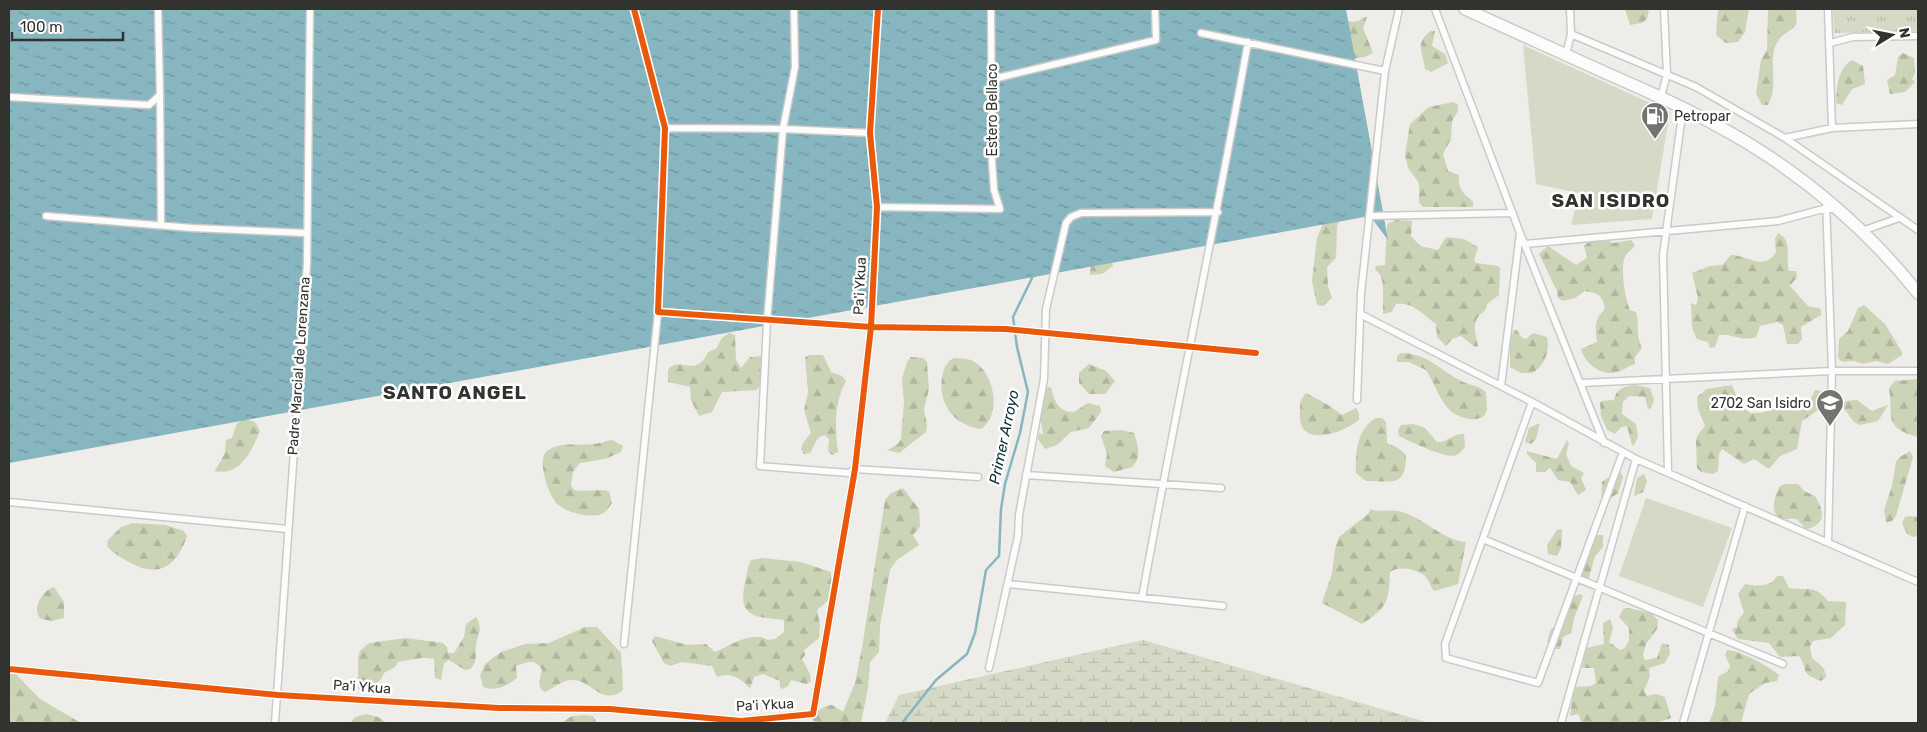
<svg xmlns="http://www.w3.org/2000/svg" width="1927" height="732" font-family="Rubik,sans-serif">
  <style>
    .green { fill: #d4dac5 }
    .forest { fill: url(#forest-firs) }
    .wetland { fill: url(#wetland-marsh) }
    .park { fill: url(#park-tufts) }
    .water { fill: url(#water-ripples) }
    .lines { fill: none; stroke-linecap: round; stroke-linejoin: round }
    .stream { stroke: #87b5c0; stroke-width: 2.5 }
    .street-casing { stroke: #cbcac8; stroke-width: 9 }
    .highway-casing { stroke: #cbcac8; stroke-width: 14 }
    .street { stroke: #fcfcfc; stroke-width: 6 }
    .highway { stroke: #fcfcfc; stroke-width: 11 }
    .cycleway-casing { stroke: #fff; stroke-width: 9 }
    .cycleway { stroke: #e8590c; stroke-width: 6 }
    .labels { text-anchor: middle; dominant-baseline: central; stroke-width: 5; stroke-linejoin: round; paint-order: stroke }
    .street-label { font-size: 14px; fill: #32322f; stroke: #fff }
    .poi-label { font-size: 14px; fill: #32322f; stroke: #fff; text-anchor: start }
    .water-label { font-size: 15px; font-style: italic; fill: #0c2e36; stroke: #fff }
    .district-label { font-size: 19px; font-weight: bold; letter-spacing: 1px; fill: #32322f; stroke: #fff }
  </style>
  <defs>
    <pattern id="forest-firs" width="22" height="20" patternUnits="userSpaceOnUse" patternTransform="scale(1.25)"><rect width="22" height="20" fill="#cbd4b6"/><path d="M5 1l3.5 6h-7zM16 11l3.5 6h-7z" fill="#afb69d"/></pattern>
    <pattern id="wetland-marsh" width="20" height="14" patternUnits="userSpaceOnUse" patternTransform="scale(1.25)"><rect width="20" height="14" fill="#d4dac5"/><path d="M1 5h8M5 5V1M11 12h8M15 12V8" fill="none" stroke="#b6bcaa"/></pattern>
    <pattern id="park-tufts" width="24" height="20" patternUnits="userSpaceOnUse" patternTransform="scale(1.25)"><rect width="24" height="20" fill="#d4dac5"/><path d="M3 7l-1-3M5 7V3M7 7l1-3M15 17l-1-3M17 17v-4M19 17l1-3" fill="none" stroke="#b6bcaa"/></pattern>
    <pattern id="water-ripples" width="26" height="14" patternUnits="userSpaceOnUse" patternTransform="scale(1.25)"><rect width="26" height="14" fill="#87b5c0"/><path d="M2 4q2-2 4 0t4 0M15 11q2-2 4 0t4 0" fill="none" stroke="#6f949c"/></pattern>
  </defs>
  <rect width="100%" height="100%" fill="#eeede9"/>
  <path class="green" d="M1523,45L1670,112L1652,219L1571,225L1579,193L1536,184Z
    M1646,498L1732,528L1703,607L1619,576Z"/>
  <path class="forest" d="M1625,9H1649L1647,19L1642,23L1630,25Z
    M1718,9H1749L1745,32L1738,42L1726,43L1716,35Z
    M1768,9H1797C1795,13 1798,19 1796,24C1793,32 1779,32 1774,50C1770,69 1778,88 1768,105H1762L1756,94L1761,60L1767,50Z
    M1364,17H1367L1363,28L1373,53L1365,57L1350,59L1341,19C1350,22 1356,24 1364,17Z
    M1431,31H1435L1432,46L1445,54L1448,63L1431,72L1425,69C1423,52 1414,43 1431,31Z
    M1903,53L1914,58L1915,73L1912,79L1915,82L1905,92L1890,94L1887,80L1895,75L1898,57Z
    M1852,60L1863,66L1865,84L1852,89L1842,105L1836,103C1837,88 1837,69 1852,60Z
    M1453,102L1458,105V111L1452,121L1451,139L1443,154L1448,171L1459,175C1458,188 1463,194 1473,201V207H1423L1419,202V183L1408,168L1405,155L1410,124L1429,107Z
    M1345,209L1337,226L1336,258L1327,267L1328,286L1332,298L1323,306L1317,305L1312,281L1317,238L1324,221Z
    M1396,220L1412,221L1411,236L1420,246L1438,250L1446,237L1464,239L1478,247L1474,261L1476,263L1498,266L1500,268L1499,295L1487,304C1487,311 1482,312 1478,317C1472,326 1476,337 1478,346L1475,347L1461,336L1452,339L1446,346L1437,337L1436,324C1422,314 1414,302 1396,304L1392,312L1383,314V285L1381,276L1375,269L1376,266L1385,265L1387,224Z
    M1778,233C1793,240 1785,258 1789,271H1796L1797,277L1790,286L1808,306L1821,309V315L1801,327L1802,339L1798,344H1787L1783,325L1777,322L1760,326L1756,337C1742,342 1732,333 1719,335L1715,347L1710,348L1708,342L1697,339L1692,328L1691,303L1696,305L1698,298L1692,273L1710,266L1722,265L1731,255C1747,255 1764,272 1776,252L1775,239Z
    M1607,240L1613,243L1631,240L1635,245C1632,250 1627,252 1625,257C1620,267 1625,300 1630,310L1636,312C1640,328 1635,333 1642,348L1635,357V364C1628,366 1620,373 1612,373C1599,374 1584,362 1581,349L1597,342C1595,327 1594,320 1605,309C1603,295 1598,293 1585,291L1575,298L1563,301L1558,298L1557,291L1539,254L1548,246L1576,265L1587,258L1584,246L1589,242Z
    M1108,249L1113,266L1102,274L1090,275L1091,262Z
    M1864,305L1885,324L1902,352V355L1888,364L1876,361L1863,364L1854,361L1842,362L1838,358L1839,339L1848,331L1858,308Z
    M1514,330H1517L1522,338L1526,339L1533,333L1547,337C1550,350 1545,366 1532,373H1521L1510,367V340Z
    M729,333L735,335L736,360L741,368L750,357L762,356L763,383L756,390L722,392L712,412L699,416L691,400L690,387L668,382V370C678,355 697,379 708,352L716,349L722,338Z
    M1401,353C1427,353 1440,370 1461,381C1469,385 1478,385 1486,392L1487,410L1484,416C1477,420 1473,420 1465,418C1441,412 1438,388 1426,370L1409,362H1397V356Z
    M810,355H823L831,372L842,376L846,381C834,403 835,427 838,452L832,455L828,451L829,439L825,435C814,437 816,445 810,453L804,454L801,449L803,443L811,433L804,410L808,392L805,357Z
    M911,357L923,358L927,362L929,389L924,409L927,426L926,432L899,453L887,450L898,444L901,439L904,402L902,379L907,362Z
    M954,358C960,359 968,358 973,361C995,373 1002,415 981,429C953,425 938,403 942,377C944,368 946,362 954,358Z
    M1089,364L1106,371L1115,381L1105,394H1089L1079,383V373Z
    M1918,379V437C1882,427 1894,417 1889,388L1895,381Z
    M1635,385L1650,388L1654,400L1651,408L1648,409L1645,397L1629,396L1623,402L1622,414L1636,424L1638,437L1634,445H1632L1627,426L1621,427L1615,434L1607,430L1601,416L1600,403L1602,401L1614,400C1616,389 1624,386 1635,385Z
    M1732,385L1741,407L1751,413C1762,413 1778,411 1782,400C1796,409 1810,405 1815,390L1821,391V408L1802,421L1797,449L1780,456L1769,469L1754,459L1744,464L1722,449L1719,454L1718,471L1713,474L1701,472L1697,468L1696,442L1697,436L1705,426L1698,409L1697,397L1707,389Z
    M1051,387C1054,401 1058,412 1074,412L1088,403L1100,406L1101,412L1089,428L1071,432L1057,445L1045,449L1038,439L1039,433L1044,435C1038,422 1042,402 1045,388Z
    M1306,393L1330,406L1342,415L1356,408L1359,413V420C1343,433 1299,449 1300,415C1300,405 1299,401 1306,393Z
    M1857,400L1872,411L1888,405L1878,421L1860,425L1854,422L1843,407L1845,401Z
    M1376,418H1382L1386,422L1387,443L1398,448L1406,455C1406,488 1392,481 1366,481L1356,473C1355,453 1357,429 1376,418Z
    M246,419L255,422L260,431C252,450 240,477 215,471L225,453L226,440L232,438L237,423Z
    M1540,423L1536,439L1531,444L1525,442L1529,428Z
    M1413,424L1425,428L1437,442C1447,443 1453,433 1464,434L1465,447C1463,449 1460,454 1456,455C1448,460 1409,441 1399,436L1398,430L1401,425Z
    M1122,430L1134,433C1138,446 1142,457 1132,467L1114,472L1105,466L1107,454L1101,436L1104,431Z
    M612,440L623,446L621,452L605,459L580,463L573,472L571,485L574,490C585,493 597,488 609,491L612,503C610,506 607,510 605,512C595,520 569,513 560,506C549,499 536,460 547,451C560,441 578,446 593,444C599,444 605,441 612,440Z
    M1567,440L1569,443L1566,454L1571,466L1584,473L1581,478L1586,490L1578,495L1570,482L1558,480L1550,468L1545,472H1536V463L1527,454V451L1530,452L1557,459Z
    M1910,451L1913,457L1896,516L1892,521L1886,523L1884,510L1892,486L1896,462L1900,457Z
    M1617,471H1620L1623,477L1618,493L1601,505L1602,482Z
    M1644,474L1647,482L1643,492L1634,496L1637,478Z
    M1785,484H1798L1804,491L1815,496C1824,511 1827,524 1807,529C1803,527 1801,523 1798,520C1794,517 1787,520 1782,519C1768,514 1775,495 1780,486Z
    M903,488L919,509L920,527L913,535L919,545L897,560L890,570L880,625L879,652L870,662L868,688L861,723H818L812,720C815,711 823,706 832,705L843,712L855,683L863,642L885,500L891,493Z
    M1371,509C1381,513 1388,509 1398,511C1423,516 1441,540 1466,542L1458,584L1434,591C1430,586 1430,582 1426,577C1419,569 1398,565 1390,572C1389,602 1387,608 1362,624L1322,603L1332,573L1335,549L1339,537L1368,514Z
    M1911,516L1918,517V536L1913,537L1907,534L1902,523L1905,517Z
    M133,523L165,525L184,531L187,536C177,566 159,579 129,562C121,557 112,553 107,546L108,540L121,527Z
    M1562,529L1561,548L1557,556L1548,554L1547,545L1557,530Z
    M1597,535H1603V547L1595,556L1588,581L1579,576L1590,544Z
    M762,558L801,562L831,572L832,597L817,610L820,624L819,638L804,650L805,655L802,659L810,674L811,682L806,684L791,680L788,686L782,689L780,687V681L763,674L754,677L750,689C742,678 730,672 717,677L712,666L682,662L670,666L664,663L652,641L655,636L687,645L706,644L715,652C730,646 752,630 768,640L775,639L784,632V620C756,617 737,618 745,583C747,575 747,567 751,560Z
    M1777,576H1783L1789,588C1808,591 1814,584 1828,601L1846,602L1845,625L1831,638L1813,641L1810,646L1812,658C1820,665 1825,666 1826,677L1821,681C1798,672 1810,672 1799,656L1780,657L1769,643L1738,639L1732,629L1737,627V622L1744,612L1738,594L1745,584C1757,586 1770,588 1777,576Z
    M54,587L64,602V618L52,621L41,619C31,610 42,590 54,587Z
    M1580,594L1583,596L1574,618L1571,633L1563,637L1560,649H1551L1547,642L1551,629L1559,623L1572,597Z
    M1628,608L1651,613L1658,620L1657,629L1646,644L1643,655L1645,660L1657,658L1662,643L1669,645L1670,653L1665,663L1649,668L1650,676L1644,691L1647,696L1656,694L1665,697L1671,718L1656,723H1582L1578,714L1570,716L1574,687L1591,686L1596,683L1594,668H1582L1586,648L1604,644L1603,623L1610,619L1613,628L1609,642L1620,650L1625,648L1629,640V628L1619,617L1623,609Z
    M476,617C483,628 478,634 476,645C475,655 478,661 470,669L465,670L449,660L444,663L441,680L435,678L434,659C423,656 409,660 398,662L395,667L384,673C381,683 371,687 362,692L358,688V658L360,651L369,643L406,638L443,643L447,647L448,653H454L464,637L466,624Z
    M585,627H597L621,653L623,690C603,707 591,680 573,680C564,679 554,688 545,692L540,688L539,682L542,670C536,658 527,662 516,666L517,678C507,686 496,692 483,687L480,675L485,664L501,652L525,644L549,643Z
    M1727,650C1738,650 1771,667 1779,675L1777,681L1765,683L1749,694L1741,723H1709L1715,707L1718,677L1728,671L1730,666L1725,655Z
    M9,671H13L40,699L81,723H9Z
    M366,714L378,717L387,723H351L355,717Z
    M584,715L593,716L597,723H561L572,716Z"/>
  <path class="wetland" d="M1143,640L1430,723H885L899,695Z"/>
  <path class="park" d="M1833,9H1918V31L1834,33Z"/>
  <path class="water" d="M9,9H1346L1388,240L1370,216L9,463Z"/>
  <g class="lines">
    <path class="stream" d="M902,723L936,680L967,654L975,633L986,570L999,556L1001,509L1005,484L1020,433L1028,392L1017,347L1013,317L1034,274"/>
    <defs>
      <path id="street" d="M634,9L665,128L658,312L871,327L1006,329L1256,353
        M794,9L795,67L783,129L767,321L760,466L849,473L855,469L978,477
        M1435,9L1520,233L1604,443
        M1828,9L1832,128
        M1201,33L1385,71
        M1571,34L1696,87L1785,138L1918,230
        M1830,43L1853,37L1918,36
        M1566,55L1571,34L1570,9
        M993,79L1156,40L1155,9
        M160,95L161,225
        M9,97L149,105L160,95L158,9
        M1661,97L1667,74L1664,9
        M665,128L783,129L870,133
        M1785,138L1832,128L1918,124
        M1826,200L1832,371L1828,542
        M877,207L1000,209L994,190L992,162L991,9
        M46,216L192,228L306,233
        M1370,216L1513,213
        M1862,231L1899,218
        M1525,244L1778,221L1827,208L1831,209
        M1360,314L1532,402L1636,459L1918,582
        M1582,383L1832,371H1918
        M1501,386L1520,233
        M1357,400L1361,293L1385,71L1399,9
        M1532,402L1445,644L1446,658L1538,683L1623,452
        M1668,472L1663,255L1683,108
        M1026,475L1221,488
        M9,502L287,529
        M1483,539L1783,664
        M1008,584L1223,606
        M1142,598C1175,412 1215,228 1248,42
        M624,644L658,312
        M989,668L1018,536L1019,515L1044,379L1046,309L1066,223L1071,217L1081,213L1218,212
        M9,669L278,695L499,708L610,709L741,721L813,714L855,469L871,327L877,207L870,133L878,9
        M275,723L307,264L310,9
        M1561,723L1636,459
        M1683,723L1745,506"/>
      <path id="highway" d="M1465,9C1512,30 1559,52 1606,73C1661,97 1717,122 1768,156C1825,194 1875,239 1918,293"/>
    </defs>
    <use href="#street" class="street-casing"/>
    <use href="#highway" class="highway-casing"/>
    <use href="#street" class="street"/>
    <use href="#highway" class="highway"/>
    <defs>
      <path id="cycleway" d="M634,9L665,128L658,312L871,327L1006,329L1256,353
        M9,669L278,695L499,708L610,709L741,721L813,714L855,469L871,327L877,207L870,133L878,9"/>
    </defs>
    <use href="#cycleway" class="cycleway-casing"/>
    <use href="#cycleway" class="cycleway"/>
  </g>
  <defs>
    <symbol id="fuel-pin" viewBox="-11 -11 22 30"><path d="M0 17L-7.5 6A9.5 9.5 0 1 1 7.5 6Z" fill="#747370" stroke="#fff"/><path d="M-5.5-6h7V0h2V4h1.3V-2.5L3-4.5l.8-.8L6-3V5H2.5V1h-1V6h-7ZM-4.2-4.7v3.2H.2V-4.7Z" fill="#fff"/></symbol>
    <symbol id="school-pin" viewBox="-11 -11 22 30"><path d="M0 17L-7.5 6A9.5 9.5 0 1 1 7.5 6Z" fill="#747370" stroke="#fff"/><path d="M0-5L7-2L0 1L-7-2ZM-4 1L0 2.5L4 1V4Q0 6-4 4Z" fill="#fff"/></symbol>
  </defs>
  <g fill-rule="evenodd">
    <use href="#fuel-pin" x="1639" y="100" width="32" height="43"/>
    <use href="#school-pin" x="1814" y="387" width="32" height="43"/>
  </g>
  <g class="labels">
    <g class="street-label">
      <text transform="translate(992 110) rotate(-90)">Estero Bellaco</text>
      <text transform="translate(860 286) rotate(-87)">Pa'i Ykua</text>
      <text transform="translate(299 366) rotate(-86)">Padre Marcial de Lorenzana</text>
      <text transform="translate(362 687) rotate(4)">Pa'i Ykua</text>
      <text transform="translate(765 705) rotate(-3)">Pa'i Ykua</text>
    </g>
    <g class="poi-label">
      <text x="1674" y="116">Petropar</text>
      <text x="1811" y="403" text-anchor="end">2702 San Isidro</text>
    </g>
    <g class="water-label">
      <text transform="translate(1004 437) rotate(-78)">Primer Arroyo</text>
    </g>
    <g class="district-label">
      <text x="1611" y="200">SAN ISIDRO</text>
      <text x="455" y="392">SANTO ANGEL</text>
    </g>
  </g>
  <rect width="1927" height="732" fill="none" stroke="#32322f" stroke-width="20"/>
  <g transform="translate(1892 35) rotate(80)" stroke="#ffffff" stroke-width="4" paint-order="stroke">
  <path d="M0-4L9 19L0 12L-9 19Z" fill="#32322f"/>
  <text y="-8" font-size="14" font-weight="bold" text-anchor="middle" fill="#32322f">N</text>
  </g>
  <path d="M12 32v8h111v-8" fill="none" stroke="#32322f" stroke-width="2.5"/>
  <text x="20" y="32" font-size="15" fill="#32322f" stroke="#ffffff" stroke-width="4" paint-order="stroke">100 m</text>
</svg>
